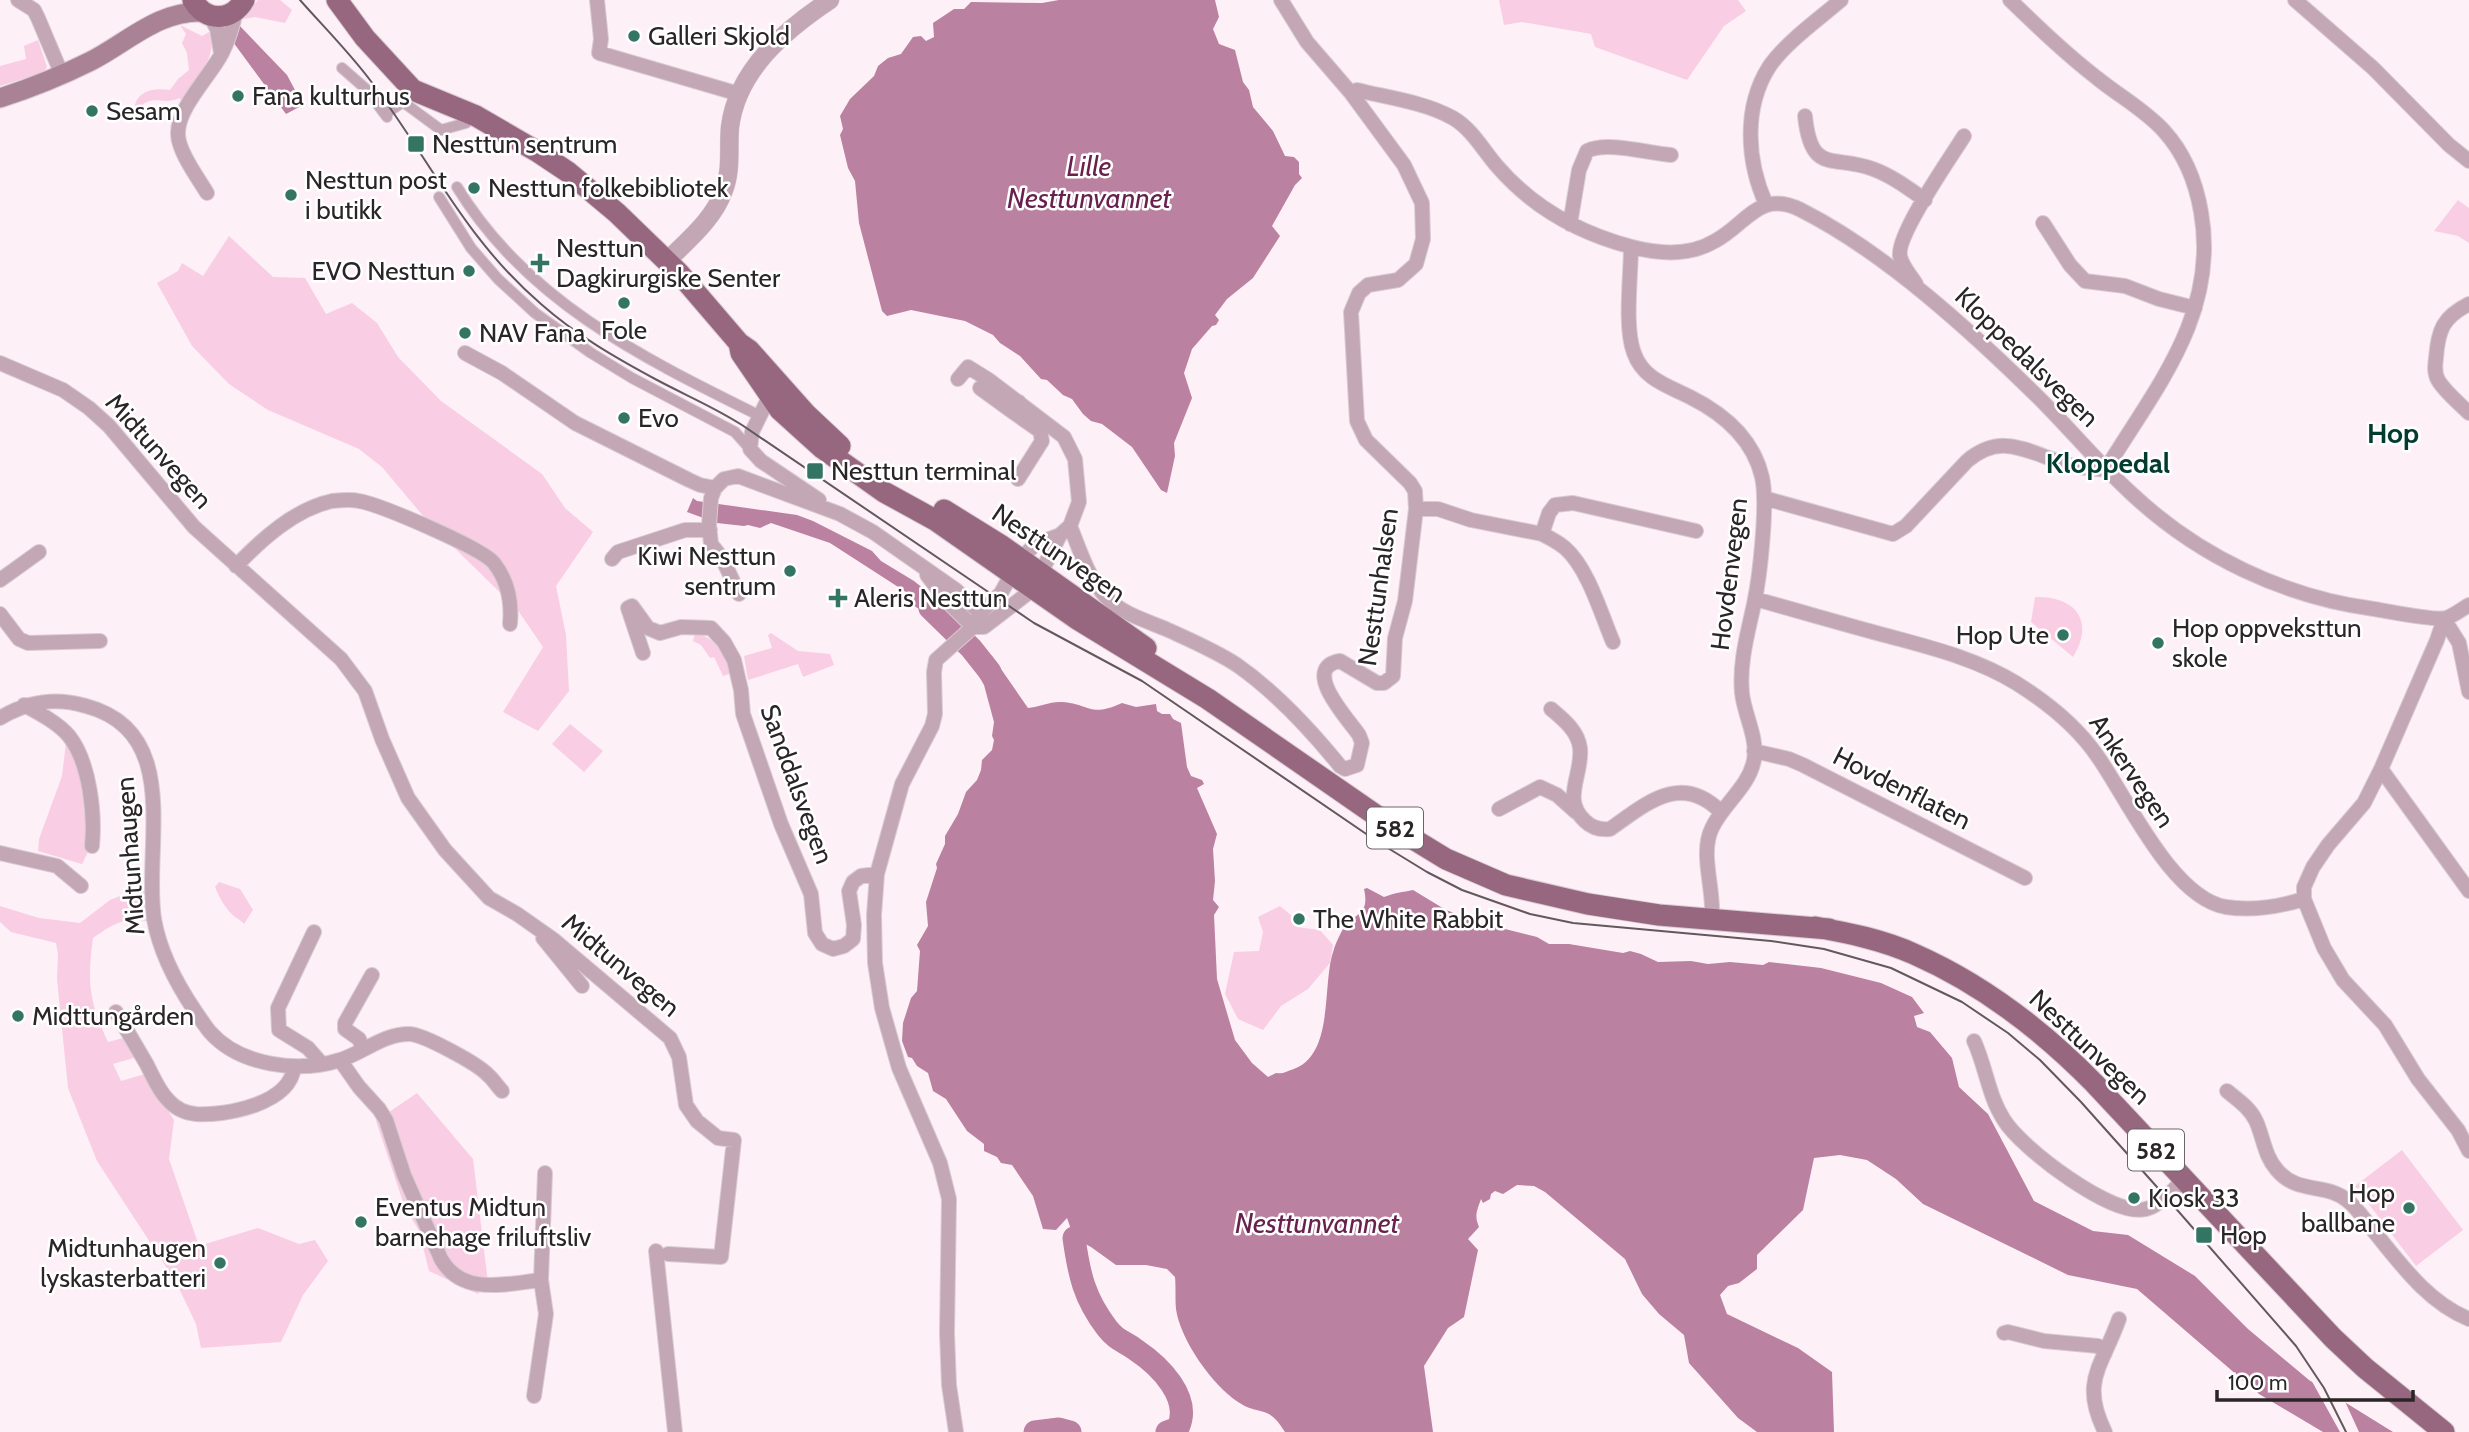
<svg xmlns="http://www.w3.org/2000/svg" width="2469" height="1432" font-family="Cabin,sans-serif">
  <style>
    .green { fill: #f9cde3 }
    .water { fill: #bb81a0 }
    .pier { fill: #fef0f7 }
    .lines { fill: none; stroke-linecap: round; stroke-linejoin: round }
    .river { stroke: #bb81a0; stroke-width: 23 }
    .pedestrian-casing { stroke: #d8cbd2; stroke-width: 12 }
    .minor-casing { stroke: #d8cbd2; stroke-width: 16 }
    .tertiary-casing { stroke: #d8cbd2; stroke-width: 19 }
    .secondary-casing { stroke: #d8cbd2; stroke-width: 21 }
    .primary-casing { stroke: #d8cbd2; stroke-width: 23 }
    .pedestrian { stroke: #c3a7b5; stroke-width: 10 }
    .minor { stroke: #c3a7b5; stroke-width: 14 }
    .tertiary { stroke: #c3a7b5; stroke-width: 18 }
    .secondary { stroke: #aa8296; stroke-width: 19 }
    .primary { stroke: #976780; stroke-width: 21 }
    .tram { stroke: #61595d; stroke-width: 2 }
    .poi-dot { fill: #347462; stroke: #fff; stroke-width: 2.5 }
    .labels { text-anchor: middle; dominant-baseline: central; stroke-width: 5; stroke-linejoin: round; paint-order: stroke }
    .shield { fill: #fff; stroke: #6a6668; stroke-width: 2 }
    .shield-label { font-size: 24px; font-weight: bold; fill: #2a2527 }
    .poi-label { font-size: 26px; fill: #2a2527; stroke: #fff; text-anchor: start }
    .street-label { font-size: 26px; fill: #2a2527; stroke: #fff }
    .water-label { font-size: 28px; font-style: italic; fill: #67214c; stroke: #fff }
    .neighbourhood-label { font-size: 28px; font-weight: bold; fill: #023c2f; stroke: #fff }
  </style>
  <rect width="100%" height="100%" fill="#fef0f7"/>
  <path class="green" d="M258,0H280L292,10L285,23L255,17L244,19Z
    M1499,0H1738L1746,11L1724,26L1687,80L1595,47L1591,34L1522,22L1504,25Z
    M180,25L202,36L209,32C220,55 194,82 182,101L179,98C161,107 150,90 135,114C132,92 152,87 170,90L178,79L189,70L187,53L182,43L186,34Z
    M38,40L47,67L44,72L0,86V66L26,59L24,46Z
    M2458,200L2469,208V243L2458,236L2434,231Z
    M229,236L273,277L305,278L326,314L352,303L377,323L398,357L441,401L542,474L565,508L593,532L556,586L566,635L569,691L538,731L503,712L543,647L517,609L429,523L382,467L359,449L268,410L229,384L192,346L157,283L178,271L182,263L203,276Z
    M2035,597C2076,596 2095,621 2073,657L2031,622Z
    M695,633C717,638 723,653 732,673L723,676L714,657L710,658L701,645L693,641Z
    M771,633L798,651L830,654L834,665L803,677L798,664L748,680L744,656L772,648L768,635Z
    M570,724L603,751L584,772L552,744Z
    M66,743L80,768L90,827L88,852L82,864L38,851L39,839L62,776Z
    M219,882L240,889L253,910L244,924C242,921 238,919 235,917C226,910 219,897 215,887Z
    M145,886L149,922C126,915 111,925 93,938C87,982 89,1002 108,1042L127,1037L137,1057L113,1064L121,1081L145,1074L174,1120L169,1159L199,1246L258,1228L299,1244L315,1240L328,1261L303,1295L281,1342L201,1348L196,1324L176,1282L97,1161L68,1088L57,979L58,954L56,943L11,932L0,922V906L39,918L80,923L110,900Z
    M1280,906L1292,916L1297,927L1320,930L1333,945L1330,963L1308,989L1281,1006L1263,1030L1238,1019L1225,994L1234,952L1259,951L1263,932L1258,917Z
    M417,1093L473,1159L488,1283L478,1294L429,1271L419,1231L404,1205L376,1121Z
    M2402,1150L2463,1230L2416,1266L2355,1186Z"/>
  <path class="water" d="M1059,0H1215L1219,17L1213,29L1219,44L1235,50L1243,82L1249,90L1253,107L1273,131L1285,156L1294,157L1299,162V174L1302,178L1295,185L1272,226L1280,236L1253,278L1227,299L1215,315L1219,320L1216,325L1212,326L1192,349L1184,373L1192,398L1174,443L1175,456L1167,493L1161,490L1132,447L1102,424L1091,421L1083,414L1072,399L1063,395L1047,380L1041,379L1020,356L1000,343L993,335L965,321L911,310L887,316L882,311L859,223L855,181L848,168L840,135L843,129L840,116L850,99L874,76L878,66L888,58L901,54L913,37L921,36L926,41L934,37L933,23L954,9H964L971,2L1042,3Z
    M239,25L287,75L303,105L286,114L233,42Z
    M693,498L697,501L797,515L813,521L872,551L881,561L914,581L924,589L951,622L952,628L945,633C939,617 922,613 909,602L911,599L906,592L830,543L771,523L760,528L748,525L744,526L717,523L687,512Z
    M975,644L992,656L1028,708C1039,707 1051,701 1062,702C1091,704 1089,718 1122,703L1136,707L1156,704L1157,711L1162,714H1170L1173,719L1181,723L1187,767L1191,776L1202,780L1204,784L1197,788L1217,834L1213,849L1215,881L1213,900L1219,907L1214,915L1217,979L1235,1040L1252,1063L1268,1077L1276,1073C1283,1074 1285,1072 1291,1070C1336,1057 1321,983 1334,949C1336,943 1340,934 1343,929C1355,912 1370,916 1364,889L1367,888L1384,897C1394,893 1403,892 1413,890L1446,910L1481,923L1537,937L1549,944H1569L1623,953L1630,951L1641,954L1658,962L1691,961L1708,964L1730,962L1763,965L1769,962L1821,968L1881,983L1912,997L1924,1013L1914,1016L1917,1027L1930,1032L1952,1058L1959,1087L1988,1114L2034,1201L2093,1231L2128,1235L2195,1276L2248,1329L2309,1380L2393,1432H2323L2259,1394L2137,1289L2068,1275L1923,1204L1896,1179L1867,1160L1840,1155L1814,1158L1803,1210L1757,1255V1269L1739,1283L1728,1286L1720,1295L1727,1314L1798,1348L1832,1372L1834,1432H1757L1738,1418L1689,1363L1684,1335L1659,1314L1642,1294L1625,1259L1545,1192L1534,1186L1517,1185L1503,1194L1495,1191L1491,1194L1490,1199L1483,1203L1481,1199C1477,1211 1474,1215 1479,1227L1468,1239L1478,1250L1464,1317L1448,1328L1424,1366L1433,1432H1285C1267,1403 1261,1417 1238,1402C1212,1385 1180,1339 1176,1309C1175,1299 1176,1287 1175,1277L1167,1269L1146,1265H1116L1091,1247L1074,1238L1067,1218L1056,1230L1043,1229L1033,1196L1012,1165L1001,1163L997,1157L984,1151V1144L967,1131L946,1099L933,1091L928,1073L917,1066L912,1058L908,1057L902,1041L903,1023L911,998L917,991L920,951L917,945L928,926L926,902L937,868L936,864L945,844V836L958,814L966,792L977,780L981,770L982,760L992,750L994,740L992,736L994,722L984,685L965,652Z"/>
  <path class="pier" d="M2309,1376L2343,1397L2359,1432H2340Z"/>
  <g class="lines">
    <path class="river" d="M930,608L971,648L990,672
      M1074,1238C1079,1274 1084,1298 1107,1328C1118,1342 1123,1340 1136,1350C1160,1366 1192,1398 1178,1428L1167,1432
      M1035,1432L1059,1429L1070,1432"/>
    <defs>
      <path id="pedestrian" d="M342,68L366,89L387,117
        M385,114L403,102L441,130L466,123
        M457,187C526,300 639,356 754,413
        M439,197L471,248L498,279L535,313L591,353L632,378L735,432L750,449"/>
      <path id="minor" d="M18,0L34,10L38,18L62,75
        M597,0L601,39L599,53L739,94
        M1281,0L1307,42L1351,93L1357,90C1389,98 1424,102 1453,118C1472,129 1483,150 1497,166C1533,208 1579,233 1632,247C1659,254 1690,256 1715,241C1747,224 1759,189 1801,210C1886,253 1972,332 2040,399C2071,430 2099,464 2132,494C2198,556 2284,597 2374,609C2387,611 2435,621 2446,618C2453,616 2462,609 2469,605
        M2295,0L2373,68L2449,145L2469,161
        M210,16L217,29L221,53
        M1805,116C1811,176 1834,154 1873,169C1892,176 1908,188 1925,200
        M207,193C198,178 178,151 178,134C177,108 211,75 222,53C229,39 233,25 236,11
        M1766,204C1747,162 1743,108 1769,67C1785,43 1819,19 1841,0
        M2043,223L2070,265L2085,281L2125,286L2159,299L2195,308
        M1570,224L1579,170L1587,151C1607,141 1647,153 1671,155
        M1631,247C1631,276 1624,327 1634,353C1643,379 1668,386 1690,397C1724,414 1753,438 1762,477C1768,503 1760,576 1754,604C1748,632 1739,663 1742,693C1744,714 1758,738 1754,760C1749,787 1723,804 1712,828C1700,852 1713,886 1712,912
        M1916,284C1911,276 1902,266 1900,256C1896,235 1951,157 1964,136
        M2469,304C2443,317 2438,330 2436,358C2435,365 2434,373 2438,380C2445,392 2459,403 2469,413
        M465,353L502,373L575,423L689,480L700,485L715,488
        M0,363L63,390L89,408L109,426L194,527L341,659L365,691L382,739L408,798L445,850L489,898L517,914L554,940L670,1038L679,1057L686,1105L697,1121L718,1138L734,1140L721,1257L668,1254
        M980,388L1013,412
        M773,389L752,432L750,449L761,461L819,500
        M1018,479L1042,441L1040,431L1013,412L1019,402
        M1764,498L1893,534L1906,526L1967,461C1999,434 2023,449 2057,461C2073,467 2089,470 2106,469C2156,387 2219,314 2201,212C2196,183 2184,153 2164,131C2145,110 2119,96 2097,78C2066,54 2038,27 2010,0
        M1416,509H1438L1471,520L1542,534L1549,513L1555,505L1573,503L1696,531
        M1070,526C1080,550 1088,578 1106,597C1122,614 1145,620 1166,629C1190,640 1216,651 1237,665C1277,693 1310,729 1340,766L1345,769L1357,765L1362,743L1359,735C1350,721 1299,668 1340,661L1377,683H1384L1393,676L1395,638L1405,601L1416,509L1415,491L1410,483L1366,440L1357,421L1351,312L1359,293L1368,285L1398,280L1416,264L1423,239L1422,203L1404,165L1351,93
        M1542,534C1550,538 1558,542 1565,548C1588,568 1601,614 1613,642
        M612,559L618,552L685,530H710
        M236,566C262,539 295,509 332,501C341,500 351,499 359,501C381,505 482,548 494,563C508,581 512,602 510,624
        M927,575L946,600L973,627
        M0,580L39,552
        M739,594L722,558L711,544L709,525L711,498L715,488L724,479L738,476L840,514L873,532L956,590L980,613
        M1755,599C1799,611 1843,624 1888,636C1932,648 1977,659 2016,683C2048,703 2077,726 2098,757C2127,798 2172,898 2226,907C2252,911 2278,907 2304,899
        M0,614L19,639L28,643L100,641
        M2444,619L2437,640L2381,769L2364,803L2328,845L2313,867L2304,887V899L2324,948L2343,980L2385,1025L2418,1079L2458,1130L2469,1151
        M2444,619L2459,643L2469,692
        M973,627H984L1032,590L1060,535
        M643,653L628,608L632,606L648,628L660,633L681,627L711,628L724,642L734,660L741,690L743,714L781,824L811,894L815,933L822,944L833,949L844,946L853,939L854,925L849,891L853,882L861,876L877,874
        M24,705C39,713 58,723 69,736C90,763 95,814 92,846
        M1551,709C1563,719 1578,731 1580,748C1583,775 1561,799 1585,821C1592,828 1600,830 1610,829C1647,803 1681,772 1721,812
        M0,718C28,701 55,697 86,706C184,732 143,847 154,919C160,953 176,983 195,1011C200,1018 205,1026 210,1032C240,1066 299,1073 340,1060C363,1053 383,1034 409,1034C423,1034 478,1064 488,1075C493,1079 497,1086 502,1091
        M1754,751L1789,759L1803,765L2025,878
        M2381,769L2469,891
        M1499,809L1540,787L1557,795L1576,812
        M0,853L57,866L81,886
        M314,932L278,1008L279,1030L308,1048L321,1063
        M543,938L582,986
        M116,1012C126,1029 136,1046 146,1063C153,1076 158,1090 168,1100C175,1108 185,1113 196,1114C226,1116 290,1104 294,1067
        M1974,1041C1986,1067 1988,1095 2004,1120C2021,1148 2113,1218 2146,1209C2161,1205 2174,1189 2184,1179
        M363,1049L359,1039L345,1029V1023L372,975
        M340,1060L359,1087L379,1109L386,1120L404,1175L441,1259C462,1296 505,1284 541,1280L545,1173
        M2227,1091C2238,1100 2250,1108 2256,1121C2264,1139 2264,1155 2277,1170C2298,1195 2326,1182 2348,1201C2357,1208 2365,1220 2372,1229C2400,1263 2427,1302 2469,1319
        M656,1251L675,1432
        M2004,1333L2008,1332L2044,1341L2098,1346L2105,1353
        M534,1396L546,1314L541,1280
        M956,1432L949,1385L947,1333L949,1199L940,1163L899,1068L882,1008L875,963L874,915L877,874L902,784L932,726L935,714L934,672L936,660L973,627L980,613L1001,593L1020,559L1036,544L1060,535L1070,526L1079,502L1075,459L1064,437L989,380L968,367L958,379
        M2105,1432C2080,1381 2102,1367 2119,1319"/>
      <path id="tertiary" d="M667,261C688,240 714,219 724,190C732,169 728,148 730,127C737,70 785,30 830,0"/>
      <path id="secondary" d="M0,98C31,88 61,76 91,61C128,42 159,10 203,12"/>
      <path id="primary" d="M193,0C205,22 232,22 244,0
        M337,0L365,38L413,90L476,116L538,152L568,172L617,213L679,273L739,343L749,350L806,414L840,446
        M739,343L741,353L780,410L822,448L884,492L935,520L1077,619L1208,699L1387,823L1446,859L1506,885L1588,904L1659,915L1829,929
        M944,510L1002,546L1146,648
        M1815,927C1849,933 1883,940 1914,954C1982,984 2042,1030 2094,1083L2333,1338L2365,1368L2444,1432"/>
    </defs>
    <use href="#pedestrian" class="pedestrian-casing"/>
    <use href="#minor" class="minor-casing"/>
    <use href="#tertiary" class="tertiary-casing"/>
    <use href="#secondary" class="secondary-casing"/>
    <use href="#primary" class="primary-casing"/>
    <use href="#pedestrian" class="pedestrian"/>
    <use href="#minor" class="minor"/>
    <use href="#tertiary" class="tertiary"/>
    <use href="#secondary" class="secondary"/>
    <use href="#primary" class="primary"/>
    <path class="tram" d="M300,0C323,26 349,52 370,80C429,158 464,238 541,304C576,335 616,358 657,380C685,395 714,407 742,425L1034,623L1142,681L1378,842L1427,872L1462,890L1530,914L1573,923L1771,941L1824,949L1891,968L1962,1002L2008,1033L2040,1060L2081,1102L2165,1196L2296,1346L2324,1388L2346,1432"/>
  </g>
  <g class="poi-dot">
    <circle cx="634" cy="36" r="7"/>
    <circle cx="238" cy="96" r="7"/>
    <circle cx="92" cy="111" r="7"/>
    <rect x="407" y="135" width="18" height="18" rx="3.5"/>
    <circle cx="474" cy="188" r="7"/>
    <circle cx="291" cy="195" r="7"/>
    <path d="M536.5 252.5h7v7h7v7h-7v7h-7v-7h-7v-7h7z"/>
    <circle cx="469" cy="271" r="7"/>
    <circle cx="624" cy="303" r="7"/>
    <circle cx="465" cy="333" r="7"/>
    <circle cx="624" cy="418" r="7"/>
    <rect x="806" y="462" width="18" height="18" rx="3.5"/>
    <circle cx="790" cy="571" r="7"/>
    <path d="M834.5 587.5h7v7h7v7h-7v7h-7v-7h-7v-7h7z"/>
    <circle cx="2063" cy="635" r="7"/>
    <circle cx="2158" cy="643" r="7"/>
    <circle cx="1299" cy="919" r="7"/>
    <circle cx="18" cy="1016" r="7"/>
    <circle cx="2134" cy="1198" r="7"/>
    <circle cx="2409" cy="1208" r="7"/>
    <circle cx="361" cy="1222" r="7"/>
    <rect x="2195" y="1226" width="18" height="18" rx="3.5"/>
    <circle cx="220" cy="1263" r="7"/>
  </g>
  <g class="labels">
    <g class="shield">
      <rect x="1367" y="807.5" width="56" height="41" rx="5"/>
      <rect x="2128" y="1129.5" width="56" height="41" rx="5"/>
    </g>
    <g class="shield-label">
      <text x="1395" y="828">582</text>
      <text x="2156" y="1150">582</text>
    </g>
    <g class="poi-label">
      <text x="648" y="36">Galleri Skjold</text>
      <text x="252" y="96">Fana kulturhus</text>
      <text x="106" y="111">Sesam</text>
      <text x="432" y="144">Nesttun sentrum</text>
      <text x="305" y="180">Nesttun post<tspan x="305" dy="30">i butikk</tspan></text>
      <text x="488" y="188">Nesttun folkebibliotek</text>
      <text x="556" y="248">Nesttun<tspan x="556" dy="30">Dagkirurgiske Senter</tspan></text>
      <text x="455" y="271" text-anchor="end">EVO Nesttun</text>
      <text x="624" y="330" text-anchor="middle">Fole</text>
      <text x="479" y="333">NAV Fana</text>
      <text x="638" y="418">Evo</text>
      <text x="831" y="471">Nesttun terminal</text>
      <text x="776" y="556" text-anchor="end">Kiwi Nesttun<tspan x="776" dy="30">sentrum</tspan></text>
      <text x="854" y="598">Aleris Nesttun</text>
      <text x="2172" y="628">Hop oppveksttun<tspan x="2172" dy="30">skole</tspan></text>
      <text x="2049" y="635" text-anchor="end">Hop Ute</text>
      <text x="1313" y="919">The White Rabbit</text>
      <text x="32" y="1016">Midttungården</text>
      <text x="2395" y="1193" text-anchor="end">Hop<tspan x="2395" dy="30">ballbane</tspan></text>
      <text x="2148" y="1198">Kiosk 33</text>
      <text x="375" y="1207">Eventus Midtun<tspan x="375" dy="30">barnehage friluftsliv</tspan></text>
      <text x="2220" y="1235">Hop</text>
      <text x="206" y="1248" text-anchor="end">Midtunhaugen<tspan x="206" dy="30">lyskasterbatteri</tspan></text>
    </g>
    <g class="street-label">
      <text transform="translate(2027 357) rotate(44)">Kloppedalsvegen</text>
      <text transform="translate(159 451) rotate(48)">Midtunvegen</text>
      <text transform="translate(1059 553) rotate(34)">Nesttunvegen</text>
      <text transform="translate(1729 574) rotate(-83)">Hovdenvegen</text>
      <text transform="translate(1378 587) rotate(-82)">Nesttunhalsen</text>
      <text transform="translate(2132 771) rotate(56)">Ankervegen</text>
      <text transform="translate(797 784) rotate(70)">Sanddalsvegen</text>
      <text transform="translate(1902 788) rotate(27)">Hovdenflaten</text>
      <text transform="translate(130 856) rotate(-94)">Midtunhaugen</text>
      <text transform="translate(621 965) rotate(40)">Midtunvegen</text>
      <text transform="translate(2090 1047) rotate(43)">Nesttunvegen</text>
    </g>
    <g class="water-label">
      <text x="1089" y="166">Lille<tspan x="1089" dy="32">Nesttunvannet</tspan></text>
      <text x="1317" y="1223">Nesttunvannet</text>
    </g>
    <g class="neighbourhood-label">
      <text x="2393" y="433">Hop</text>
      <text x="2108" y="463">Kloppedal</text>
    </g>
  </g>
  <path d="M2217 1390v10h196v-10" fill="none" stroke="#2a2527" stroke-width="3.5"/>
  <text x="2228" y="1390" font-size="21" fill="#2a2527" stroke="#ffffff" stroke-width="5" paint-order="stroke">100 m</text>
</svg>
